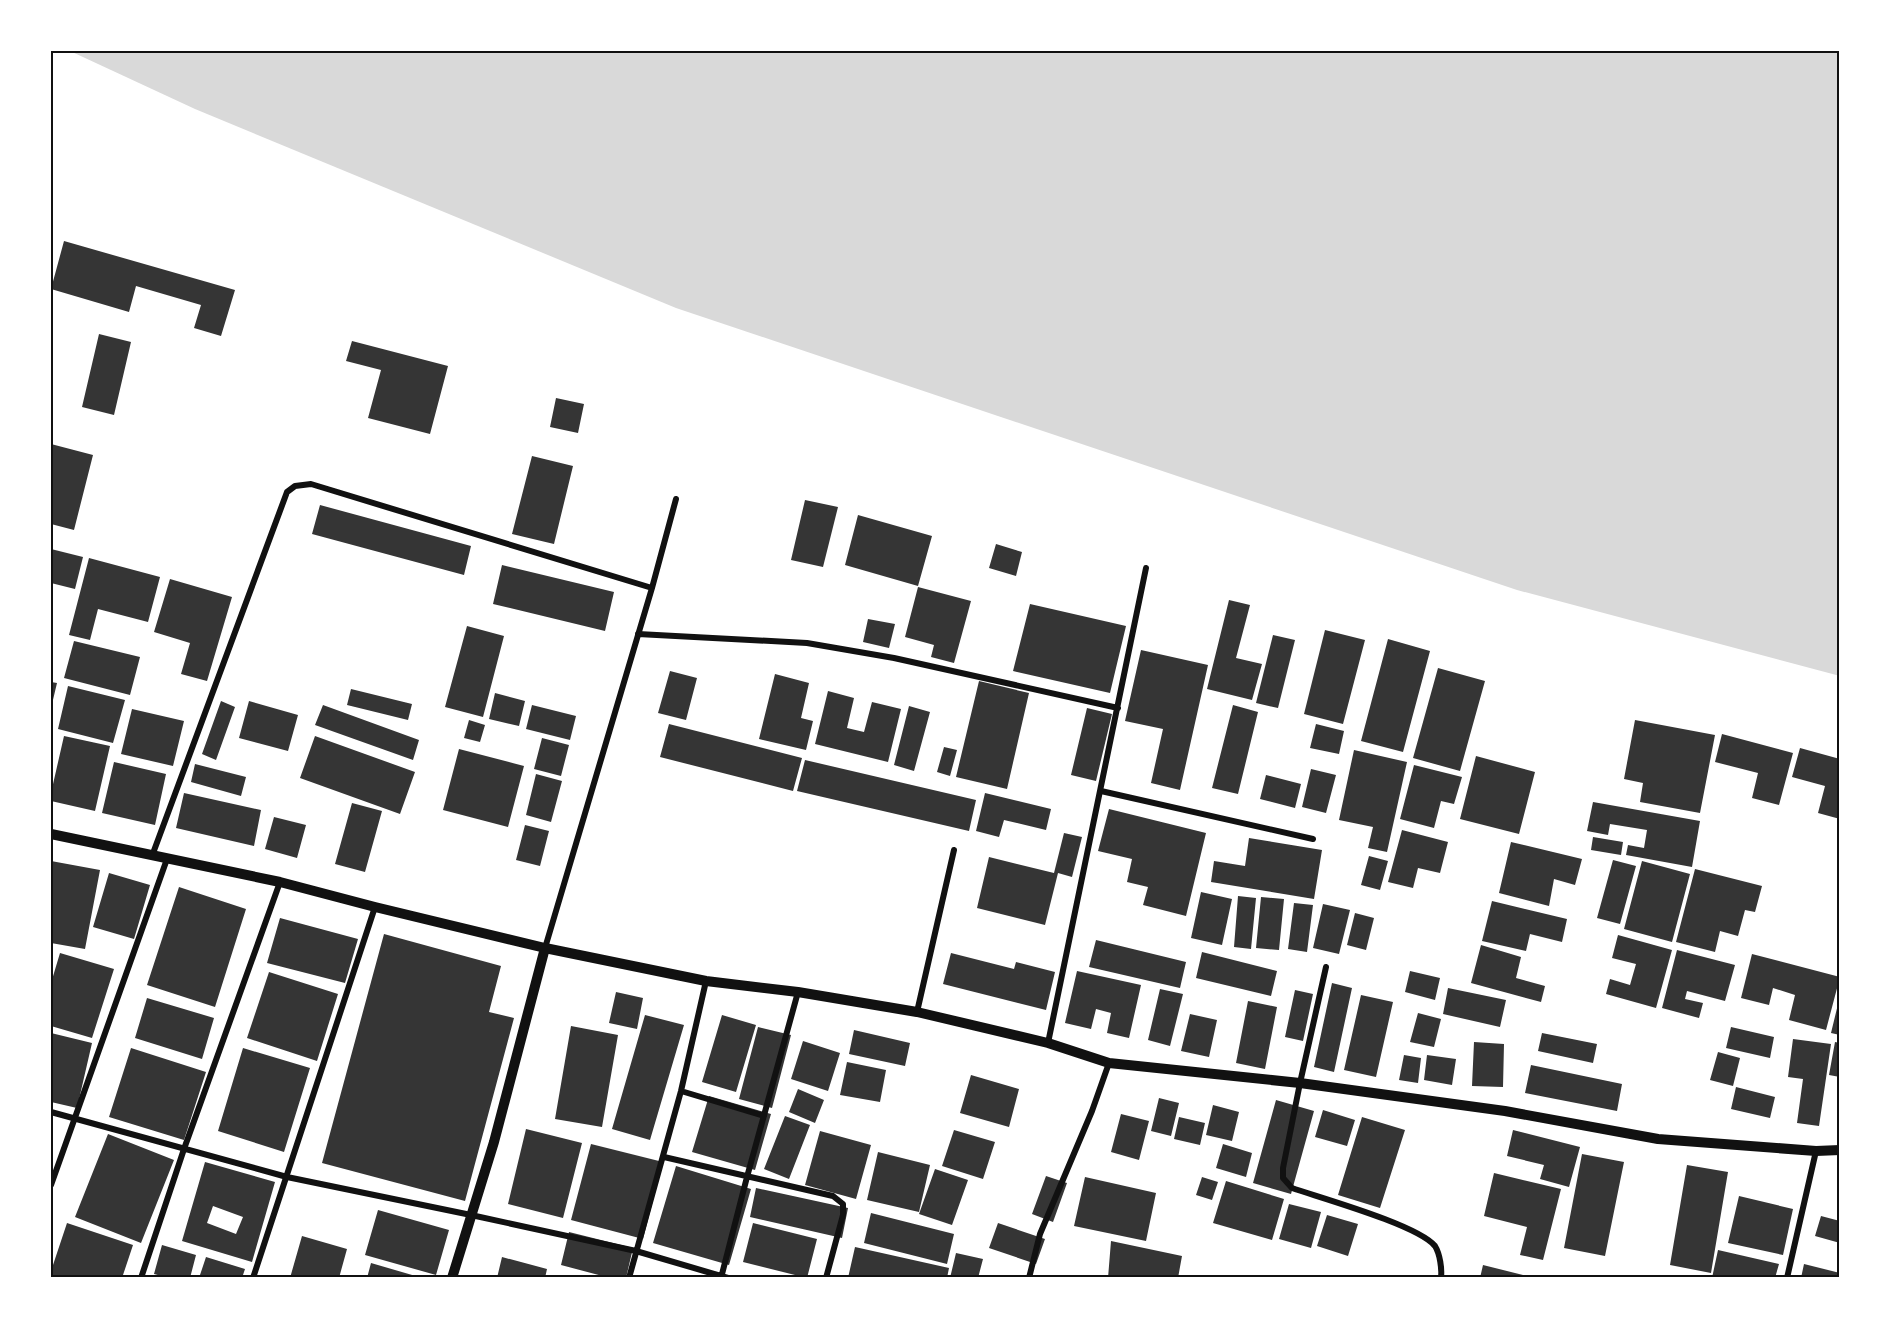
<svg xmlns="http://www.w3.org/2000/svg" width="1891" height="1329" font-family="Commissioner,sans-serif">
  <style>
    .water { fill: #d9d9d9 }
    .building { fill: #353535; fill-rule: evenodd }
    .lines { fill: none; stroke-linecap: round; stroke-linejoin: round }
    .minor { stroke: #111; stroke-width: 6 }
    .tertiary { stroke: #111; stroke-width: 10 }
    .neatline { fill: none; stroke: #111; stroke-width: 2 }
  </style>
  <rect width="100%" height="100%" fill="#fff"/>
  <path class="water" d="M70,51H1840V676L1517,590L676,308L195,109Z"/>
  <path class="building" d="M64,241L235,290L221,336L194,328L201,305L136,286L129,312L51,289Z
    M99,334L131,342L114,415L82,407Z
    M352,341L448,366L430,434L368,418L381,370L346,361Z
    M556,398L584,404L578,433L550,427Z
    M51,444L93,455L74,530L51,524Z
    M532,456L573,466L554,544L512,534Z
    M805,500L838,507L823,567L791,560Z
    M320,505L471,546L464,575L312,534Z
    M858,515L932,536L918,586L845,565Z
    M996,544L1022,552L1016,576L989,568Z
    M51,549L83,557L75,589L51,583Z
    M89,558L160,577L148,622L98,609L90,640L69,635Z
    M502,565L614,592L605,631L493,604Z
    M170,579L232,597L207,681L181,674L190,643L154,632Z
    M918,587L971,601L954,663L931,657L934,645L905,637Z
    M1229,600L1250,605L1236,658L1262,664L1252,700L1207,689Z
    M1030,604L1126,626L1110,693L1013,671Z
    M868,619L895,624L889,648L863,642Z
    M467,626L504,636L483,717L445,707Z
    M1325,630L1365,640L1343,724L1304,714Z
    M1273,635L1295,640L1278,708L1256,703Z
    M1388,639L1430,651L1403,752L1361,741Z
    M74,641L140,657L130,695L64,678Z
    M1141,650L1208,665L1180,790L1151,783L1163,729L1125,721Z
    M1438,668L1485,681L1460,771L1413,758Z
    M670,671L697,678L686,720L658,713Z
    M775,674L809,683L801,718L813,721L806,750L759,739Z
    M979,681L1029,693L1007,789L956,777Z
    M51,682L57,683L52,704H51Z
    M68,686L125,700L113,743L58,729Z
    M351,689L412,704L408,720L347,705Z
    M828,691L854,698L847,728L864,732L872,702L901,709L888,762L815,744Z
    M495,693L525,701L519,726L489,719Z
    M221,701L235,707L216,760L202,754Z
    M249,701L298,715L288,751L239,738Z
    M323,705L419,740L413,760L315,725Z
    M532,705L576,716L570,740L526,729Z
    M1233,705L1258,712L1238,794L1212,788Z
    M909,706L930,712L914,771L894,765Z
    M1087,708L1112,714L1096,781L1071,775Z
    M132,709L184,721L173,766L121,754Z
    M469,720L485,725L480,742L464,738Z
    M1635,720L1715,735L1700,813L1640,802L1643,783L1624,779Z
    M669,724L802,758L793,791L660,757Z
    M1316,724L1344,731L1339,754L1310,748Z
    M1722,734L1793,753L1779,805L1752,798L1758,773L1715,762Z
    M64,736L110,746L95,811L51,801V793Z
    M315,736L415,772L400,814L300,778Z
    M542,738L569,745L561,776L534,769Z
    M944,747L957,750L950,776L937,772Z
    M1800,748L1840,759V819L1818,813L1825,786L1792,777Z
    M459,749L524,766L508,827L443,810Z
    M1354,750L1407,762L1387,852L1368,848L1373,827L1339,820Z
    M1476,756L1535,772L1519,834L1460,819Z
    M805,760L976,800L969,831L797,791Z
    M114,762L166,774L155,825L102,813Z
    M195,764L246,777L241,796L191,782Z
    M1414,765L1462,777L1454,804L1441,801L1434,828L1400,819Z
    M1311,769L1336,775L1326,813L1302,807Z
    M536,774L562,781L551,822L526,815Z
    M1266,775L1301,784L1295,808L1260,799Z
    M184,793L261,810L254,846L176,828Z
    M985,793L1051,809L1046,830L1004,820L999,837L976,831Z
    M1593,802L1700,821L1692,867L1626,855L1628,845L1644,848L1647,830L1610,824L1608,835L1587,831Z
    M352,803L382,811L365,872L335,864Z
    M1109,809L1206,833L1186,916L1143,905L1148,887L1127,882L1132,859L1098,851Z
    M274,817L306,825L297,858L265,849Z
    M525,825L549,831L540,866L516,860Z
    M1402,830L1448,842L1440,873L1418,868L1413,888L1388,882Z
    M1064,833L1082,837L1072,877L1058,873L1045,925L977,908L989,857L1054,873Z
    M1593,837L1623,842L1621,855L1591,850Z
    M1249,838L1322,850L1314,899L1211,882L1214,861L1245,866Z
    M1511,842L1582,859L1575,885L1554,879L1549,906L1499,893Z
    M1369,856L1388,861L1380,890L1361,885Z
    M1613,860L1636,866L1620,924L1597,918Z
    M51,861L100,870L85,949L51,943Z
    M1642,861L1690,874L1672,942L1624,929Z
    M1695,869L1762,886L1755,912L1745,910L1738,936L1720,931L1715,952L1676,942Z
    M109,873L150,885L134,939L93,927Z
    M179,887L246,909L215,1007L147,985Z
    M1201,892L1232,899L1222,945L1191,938Z
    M1238,896L1256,898L1251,949L1234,947Z
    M1261,897L1284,899L1279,950L1256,948Z
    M1492,901L1567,919L1562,942L1530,934L1526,951L1482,941Z
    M1294,903L1313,905L1307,952L1288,949Z
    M1323,904L1350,910L1339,954L1313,948Z
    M1355,913L1374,918L1366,950L1347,945Z
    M280,918L358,939L345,983L267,963Z
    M384,934L501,966L489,1012L514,1018L465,1201L322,1163Z
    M1618,935L1672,950L1656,1008L1606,994L1610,979L1630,985L1636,964L1612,958Z
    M1096,940L1186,962L1180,988L1089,967Z
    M1481,945L1521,957L1516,978L1545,986L1541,1002L1471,983Z
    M1677,950L1735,965L1725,1001L1687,991L1685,999L1703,1003L1699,1018L1662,1008Z
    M1202,952L1277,971L1271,996L1196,978Z
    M60,953L114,969L92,1038L51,1026V983Z
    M951,953L1014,969L1016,962L1055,972L1046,1010L943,984Z
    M1752,954L1840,977L1826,1030L1789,1020L1795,995L1773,988L1769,1005L1741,998Z
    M1077,971L1141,985L1129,1038L1107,1033L1111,1013L1096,1009L1091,1029L1065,1023Z
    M1410,971L1440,978L1435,1000L1405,992Z
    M269,972L338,994L317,1061L247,1038Z
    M1332,983L1352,988L1334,1072L1314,1067Z
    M1448,988L1506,1000L1500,1027L1443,1014Z
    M1160,989L1183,994L1170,1046L1148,1040Z
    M1295,990L1313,994L1303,1041L1285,1037Z
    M616,992L643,998L637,1029L609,1023Z
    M1361,995L1393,1002L1376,1077L1344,1070Z
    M147,998L214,1018L202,1059L135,1038Z
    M1839,1000H1840V1035L1831,1033Z
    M1248,1001L1277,1007L1265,1069L1236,1063Z
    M1418,1013L1441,1019L1434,1047L1410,1042Z
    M1190,1014L1217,1020L1209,1057L1181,1051Z
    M645,1015L684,1025L650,1140L612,1129Z
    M722,1015L756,1025L736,1092L702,1082Z
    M571,1026L618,1035L602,1127L555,1119Z
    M758,1027L791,1035L772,1108L739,1099Z
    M1731,1027L1774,1037L1770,1058L1726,1048Z
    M854,1030L910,1043L905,1066L849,1054Z
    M51,1033L92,1043L77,1108L51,1102Z
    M1542,1033L1597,1044L1593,1063L1538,1051Z
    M1793,1039L1831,1044L1819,1126L1797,1123L1803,1079L1788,1077Z
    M803,1041L840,1053L828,1091L791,1079Z
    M1474,1042L1504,1044L1503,1087L1472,1086Z
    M1835,1042L1840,1043V1077L1829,1075Z
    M131,1048L206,1072L184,1140L109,1117Z
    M243,1048L310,1068L284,1152L218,1131Z
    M1718,1052L1740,1058L1733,1086L1710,1080Z
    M1404,1055L1421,1058L1418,1083L1399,1080Z
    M1427,1055L1456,1059L1452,1085L1424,1080Z
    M847,1062L886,1070L880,1102L840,1095Z
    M1531,1065L1622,1084L1617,1111L1525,1093Z
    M971,1075L1019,1089L1009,1127L960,1113Z
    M1736,1087L1775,1097L1770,1118L1731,1109Z
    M798,1089L824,1100L815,1123L789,1112Z
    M709,1096L771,1114L755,1170L692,1152Z
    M1159,1098L1179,1103L1171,1136L1151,1131Z
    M1276,1100L1314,1111L1291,1194L1253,1183Z
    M1213,1105L1239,1112L1232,1141L1206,1135Z
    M1323,1110L1355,1120L1347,1146L1315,1137Z
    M1121,1114L1149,1121L1139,1160L1111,1152Z
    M785,1116L810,1125L789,1179L764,1169Z
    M1179,1117L1205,1123L1200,1145L1174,1139Z
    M1362,1117L1405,1130L1380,1208L1338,1195Z
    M526,1129L582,1143L563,1218L508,1204Z
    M954,1130L995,1142L983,1179L942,1166Z
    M1513,1130L1580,1147L1569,1187L1540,1179L1544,1165L1507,1156Z
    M820,1131L871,1145L856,1199L805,1185Z
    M108,1134L174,1160L141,1243L75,1217Z
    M591,1144L663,1162L643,1239L571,1220Z
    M1223,1144L1252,1153L1246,1177L1216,1168Z
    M878,1152L930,1165L919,1212L867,1200Z
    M1582,1154L1624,1162L1605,1256L1564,1248Z
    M205,1162L275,1182L252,1262L182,1241ZM213,1206L243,1217L236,1234L207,1223Z
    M1687,1165L1728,1172L1711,1273L1670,1265Z
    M676,1166L751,1189L729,1265L653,1243Z
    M935,1169L968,1180L952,1225L919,1214Z
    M1494,1173L1561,1189L1543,1260L1520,1255L1527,1227L1484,1216Z
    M1046,1176L1067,1183L1053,1222L1032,1214Z
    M1085,1177L1156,1193L1146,1241L1074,1226Z
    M1202,1177L1218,1182L1212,1200L1196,1195Z
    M1226,1181L1284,1199L1272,1240L1213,1223Z
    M756,1188L848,1208L842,1238L750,1217Z
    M1739,1196L1793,1209L1783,1255L1728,1243Z
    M1289,1204L1321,1212L1311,1248L1279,1239Z
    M378,1210L449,1230L436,1275L365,1255Z
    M871,1213L954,1234L947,1264L864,1243Z
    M1327,1215L1358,1224L1348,1256L1317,1246Z
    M1821,1216L1840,1221V1243L1815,1236Z
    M67,1223L133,1245L122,1278H51V1271Z
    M753,1223L817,1239L807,1278L743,1262Z
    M998,1223L1045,1239L1036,1264L989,1248Z
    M569,1232L633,1248L626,1278H610L561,1265Z
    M302,1236L347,1249L339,1278H290Z
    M1111,1241L1182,1256L1178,1278H1108Z
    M162,1245L196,1255L190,1278H169L154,1274Z
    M855,1247L949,1268L947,1278H848Z
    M1718,1250L1779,1264L1775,1278H1712Z
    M956,1253L983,1259L978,1278H950Z
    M206,1257L245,1269L242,1278H199Z
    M502,1257L547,1269L545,1278H497Z
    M371,1263L419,1277L418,1278H367Z
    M1804,1264L1840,1273V1278H1801Z
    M1483,1265L1531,1277V1278H1480Z"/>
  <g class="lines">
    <path class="minor" d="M638,634L807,643L894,658L1118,708
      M1101,791L1313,839
      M152,856L287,492L295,486L311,484L652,588
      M545,948L652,588L676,499
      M1326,967L1300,1083L1283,1168V1178L1292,1188C1321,1198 1418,1225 1435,1246C1440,1254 1442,1269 1441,1278
      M917,1012L954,850
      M1048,1043L1146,568
      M681,1091L764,1116
      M51,1112L287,1177L471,1215L636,1251L728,1278
      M664,1157L833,1196L843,1204V1215L826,1278
      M51,1185L167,859
      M141,1278L184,1149L280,882
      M253,1278L375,907
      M629,1278L681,1091L706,981
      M721,1278L747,1177L798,992
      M1029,1278L1040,1234L1092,1111L1109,1063
      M1787,1278L1816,1151"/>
    <path class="tertiary" d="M51,834L280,882L375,907L545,948L706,981L798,992L917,1012L1048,1043L1109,1063L1300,1083L1505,1111L1658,1139L1816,1151L1840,1150
      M452,1278L494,1142L545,948"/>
  </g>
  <rect width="1891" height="1329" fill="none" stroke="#ffffff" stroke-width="105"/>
  <rect x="52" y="52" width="1786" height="1224" class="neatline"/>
</svg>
